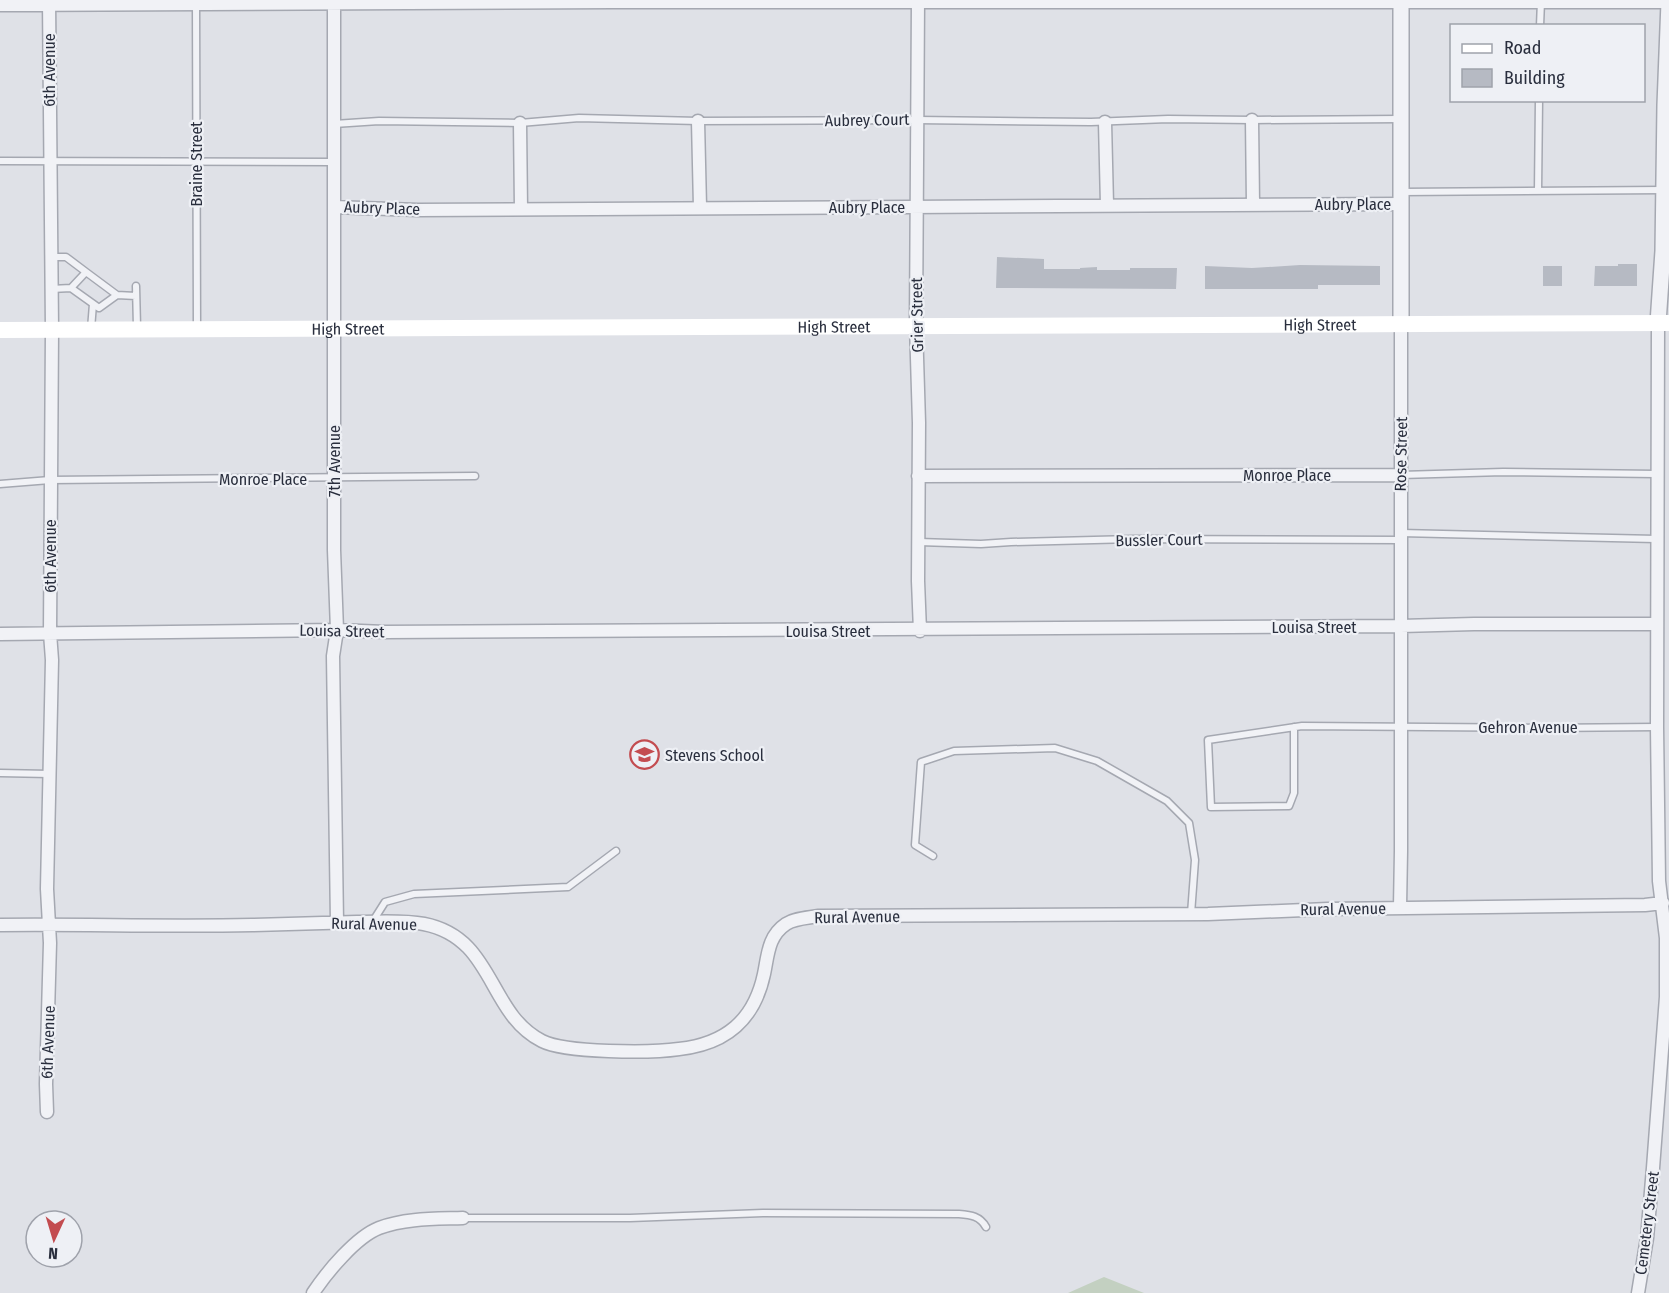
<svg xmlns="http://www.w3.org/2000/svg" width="1669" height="1293" font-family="'Fira Sans Condensed',sans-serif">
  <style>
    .green { fill: #c3d0c1 }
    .building { fill: #b6bac3 }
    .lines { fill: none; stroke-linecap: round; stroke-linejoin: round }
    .service-casing { stroke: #a5a8b1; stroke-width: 9 }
    .minor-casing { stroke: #a5a8b1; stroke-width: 15 }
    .tertiary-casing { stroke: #a5a8b1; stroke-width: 18 }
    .service { stroke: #f1f2f6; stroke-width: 6 }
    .minor { stroke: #f1f2f6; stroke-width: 12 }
    .tertiary { stroke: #f1f2f6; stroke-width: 15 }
    .secondary { stroke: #fff; stroke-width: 16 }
    .labels { text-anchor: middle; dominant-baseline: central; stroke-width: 4.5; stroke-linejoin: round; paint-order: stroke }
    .street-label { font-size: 16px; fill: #292e3d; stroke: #eef0f5 }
    .poi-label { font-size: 16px; fill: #292e3d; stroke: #eef0f5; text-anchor: start }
  </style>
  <rect width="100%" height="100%" fill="#dfe1e7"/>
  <path class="green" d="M1104,1277L1144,1293H1068Z"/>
  <path class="building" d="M997,257L1044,259V269H1080V268L1097,267V270H1130V268H1177L1176,289L996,288Z
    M1618,264H1637V286H1594L1595,266H1618Z
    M1300,265L1380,266V285H1318V289H1205V266L1252,268Z
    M1543,266H1562V286H1543Z"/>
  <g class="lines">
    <defs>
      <path id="service" d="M196,2L197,328
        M1540,26L1541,1
        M334,124L379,121L520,123L579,118L698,121L917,120L1091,122L1168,119L1252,120L1400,119
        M0,161L334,162
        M1538,191L1539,100
        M1401,192L1664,190
        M50,257H66L86,272
        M136,286L137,327
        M51,289L71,288
        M117,295L86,272L71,288L99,308L117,295L136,296
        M91,329L93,304
        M1401,475L1503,472L1656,474
        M0,484L50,480L475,476
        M1401,533L1656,539
        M919,542L981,544L1011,542L1133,539L1401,540
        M1294,727V793L1289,806L1211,807L1208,740L1302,726L1541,728L1657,727
        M0,773L50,774
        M933,856L915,845L921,762L954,751L1055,748L1097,761L1167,801L1189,823L1195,860L1191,914
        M373,921L385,902L414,894L568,887L616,851
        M463,1218H630L763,1213L959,1214C971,1215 980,1216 986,1227"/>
      <path id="minor" d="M334,0V550L337,630L333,656L337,922
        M918,0L916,325L919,423L918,581L920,631
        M0,5L612,2H1669
        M1252,120L1253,204
        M698,121L700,207
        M1105,122L1107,205
        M520,123L521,209
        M334,207L418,210L1401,204
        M918,476L1400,475
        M0,634L337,630L385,632L1401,626L1474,624H1655
        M1400,907L1401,851V324
        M0,925C84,924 168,927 252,925C287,924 322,923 357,922C379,922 402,920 424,924C495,938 487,1013 542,1041C565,1053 651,1053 679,1049C725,1044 754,1021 764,974C768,955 768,936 786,924C795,918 808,918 819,916L1208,914L1328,909L1645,905L1663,903
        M47,1112L46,1084L50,943L47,889L52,660L50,633L52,330L49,0
        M313,1293C327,1272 356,1237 379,1228C406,1218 435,1219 463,1218
        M1638,1293L1647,1238L1653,1168L1666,997V938L1659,881L1657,727L1658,323"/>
      <path id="tertiary" d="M1658,323L1663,251L1665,105L1669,2
        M1401,324V0"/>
    </defs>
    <use href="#service" class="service-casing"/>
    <use href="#minor" class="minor-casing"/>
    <use href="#tertiary" class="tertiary-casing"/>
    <use href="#service" class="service"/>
    <use href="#minor" class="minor"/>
    <use href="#tertiary" class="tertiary"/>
    <path class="secondary" id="s1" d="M0,330L1669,323"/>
  </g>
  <defs>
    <symbol id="school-ring" viewBox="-11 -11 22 22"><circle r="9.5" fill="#eef0f5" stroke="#c34c50" stroke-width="1.5"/><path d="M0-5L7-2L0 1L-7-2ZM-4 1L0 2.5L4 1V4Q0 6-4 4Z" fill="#c34c50"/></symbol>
  </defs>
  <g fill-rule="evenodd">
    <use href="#school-ring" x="628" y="738" width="33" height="33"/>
  </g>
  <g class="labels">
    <g class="street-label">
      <text transform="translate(49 70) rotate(-90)">6th Avenue</text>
      <text transform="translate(867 120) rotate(-1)">Aubrey Court</text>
      <text transform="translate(196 164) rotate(-90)">Braine Street</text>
      <text x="1353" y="204">Aubry Place</text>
      <text x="867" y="207">Aubry Place</text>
      <text transform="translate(382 208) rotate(2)">Aubry Place</text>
      <text transform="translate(917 315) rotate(-91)">Grier Street</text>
      <text stroke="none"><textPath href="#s1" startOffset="1320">High Street</textPath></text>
      <text stroke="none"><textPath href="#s1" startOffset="834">High Street</textPath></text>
      <text stroke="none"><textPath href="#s1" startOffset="348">High Street</textPath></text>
      <text transform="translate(1401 454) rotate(-89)">Rose Street</text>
      <text transform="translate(334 461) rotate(-90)">7th Avenue</text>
      <text x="1287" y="475">Monroe Place</text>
      <text x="263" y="479">Monroe Place</text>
      <text transform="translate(1159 540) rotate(-1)">Bussler Court</text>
      <text transform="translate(50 556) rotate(-90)">6th Avenue</text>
      <text x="1314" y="627">Louisa Street</text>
      <text transform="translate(342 631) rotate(1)">Louisa Street</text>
      <text x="828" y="631">Louisa Street</text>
      <text x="1528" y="727">Gehron Avenue</text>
      <text transform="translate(1343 909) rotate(-1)">Rural Avenue</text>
      <text transform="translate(857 917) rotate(-1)">Rural Avenue</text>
      <text transform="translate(374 924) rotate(1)">Rural Avenue</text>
      <text transform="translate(48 1042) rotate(-88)">6th Avenue</text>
      <text transform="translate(1647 1223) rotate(-83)">Cemetery Street</text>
    </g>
    <g class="poi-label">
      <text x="665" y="755">Stevens School</text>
    </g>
  </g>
  <rect x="1450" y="24" width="195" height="78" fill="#eef0f5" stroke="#9fa2ab" stroke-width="1.5"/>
  <rect x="1462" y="44" width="30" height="9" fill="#ffffff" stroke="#9fa2ab" stroke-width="1.5"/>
  <text x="1504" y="54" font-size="18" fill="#292e3d">Road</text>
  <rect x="1462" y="69" width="30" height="18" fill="#b6bac3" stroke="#9fa2ab" stroke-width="1.5"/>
  <text x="1504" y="84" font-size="18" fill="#292e3d">Building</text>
  <g transform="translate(54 1239) rotate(184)"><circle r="28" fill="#eef0f5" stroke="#9fa2ab" stroke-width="1.5"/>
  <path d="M0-4.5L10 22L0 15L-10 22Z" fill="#c34c50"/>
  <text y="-9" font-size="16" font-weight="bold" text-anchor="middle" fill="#292e3d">N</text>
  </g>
</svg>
